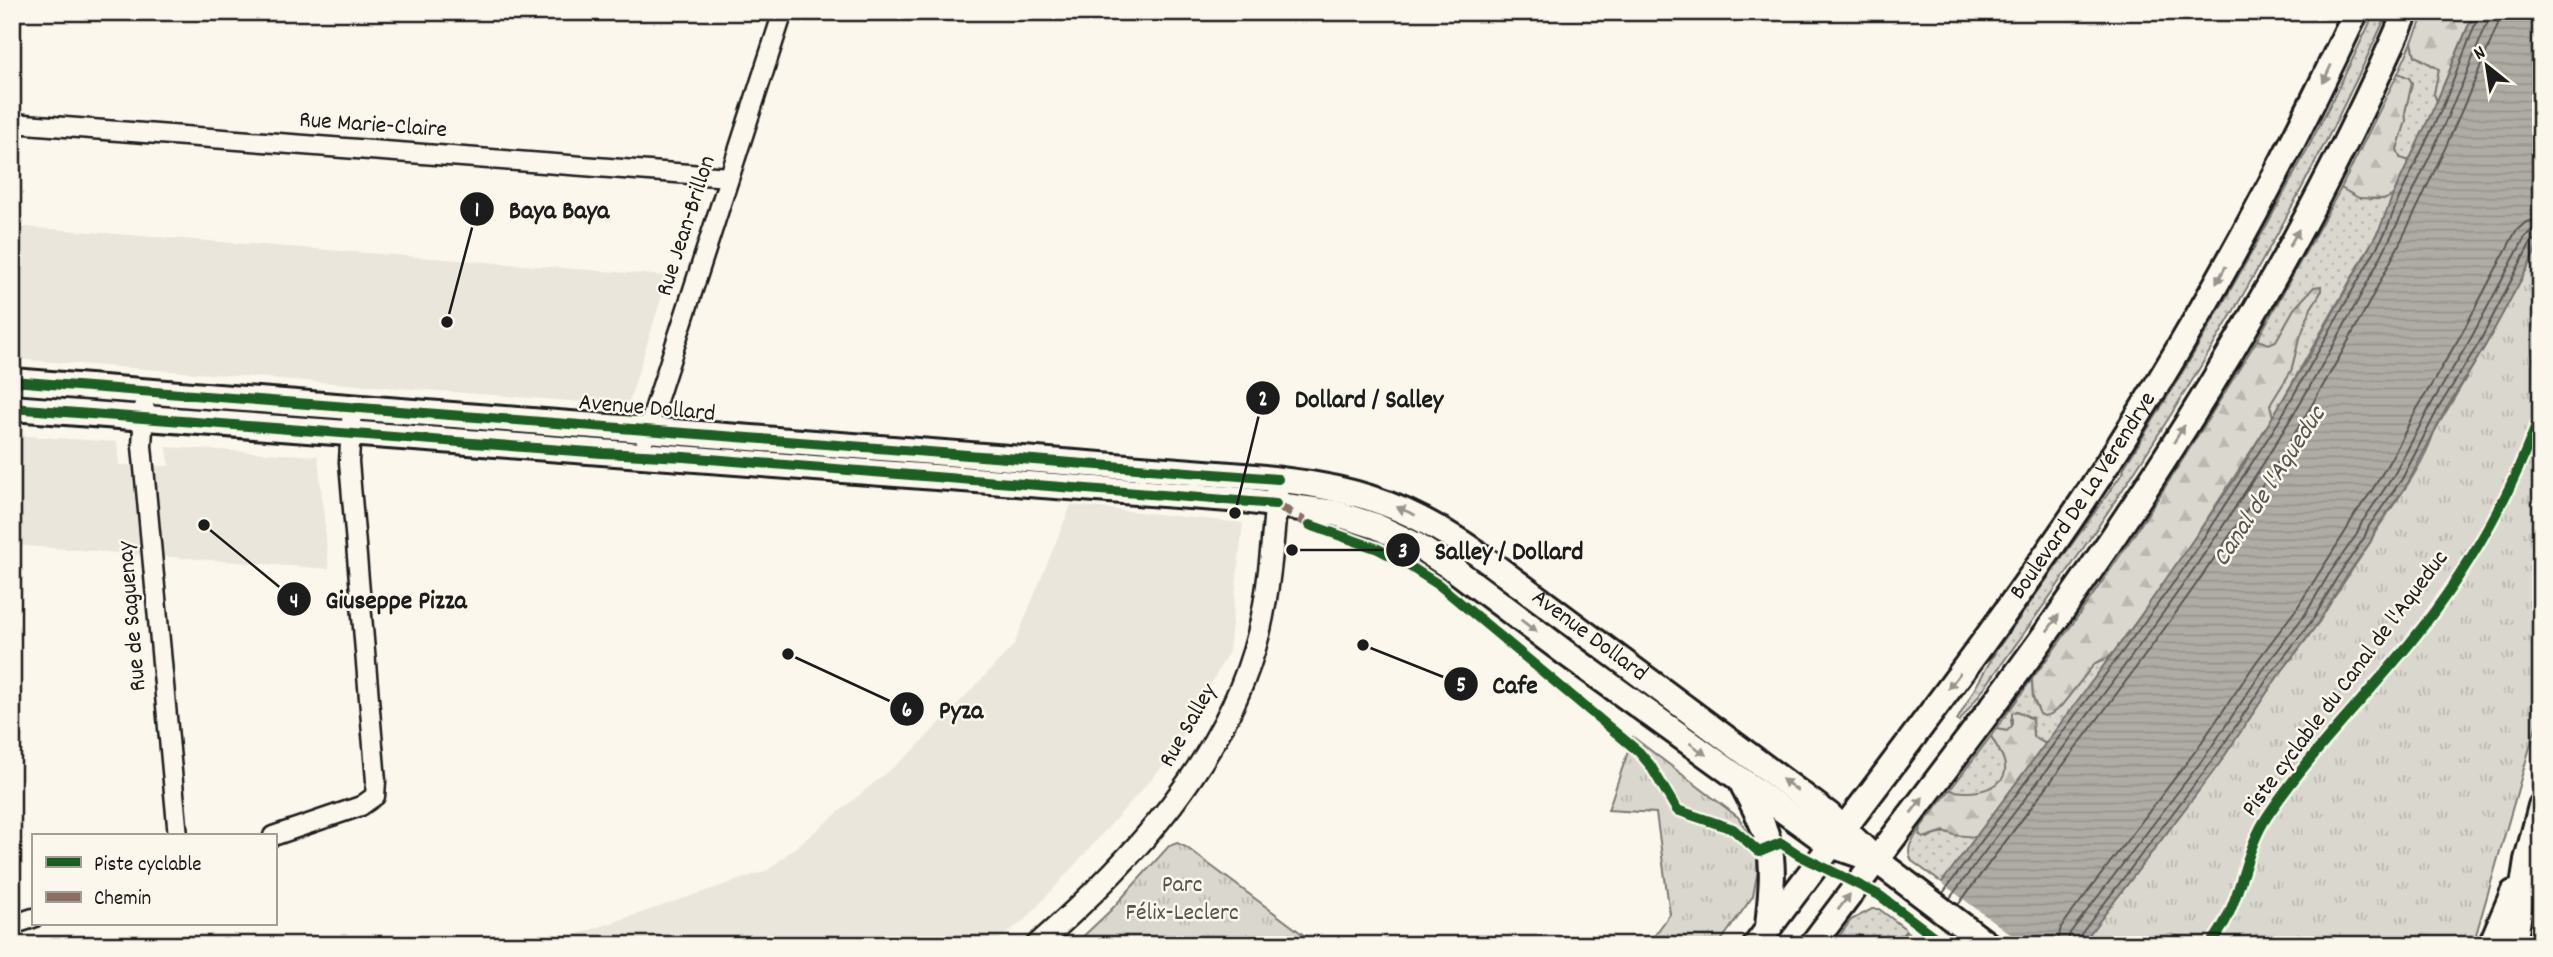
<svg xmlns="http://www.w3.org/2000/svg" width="2553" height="957" font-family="Dekko,sans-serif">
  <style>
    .built { fill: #eae6dc }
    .grass { fill: url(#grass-dots); stroke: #7b7a75; stroke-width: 2 }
    .forest { fill: url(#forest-firs); stroke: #7b7a75; stroke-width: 2 }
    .park { fill: url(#park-tufts); stroke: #7b7a75; stroke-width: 2 }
    .water { fill: url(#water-rules); stroke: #74726e; stroke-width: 2 }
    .pier { fill: #fbf7ec }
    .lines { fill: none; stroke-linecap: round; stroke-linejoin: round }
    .shore { stroke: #575653; stroke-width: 2 }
    .minor-casing { stroke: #1c1c1c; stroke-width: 23 }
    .tertiary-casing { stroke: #1c1c1c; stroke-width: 26 }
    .secondary-casing { stroke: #1c1c1c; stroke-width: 30 }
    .minor { stroke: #fbf7ec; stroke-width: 18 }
    .tertiary { stroke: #fbf7ec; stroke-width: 21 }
    .secondary { stroke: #fbf7ec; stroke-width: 24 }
    .quiet { stroke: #8d6e63; stroke-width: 9; stroke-dasharray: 18 9; stroke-linecap: butt }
    .cycleway-casing { stroke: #fbf7ec; stroke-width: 15 }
    .cycleway { stroke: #1b5e20; stroke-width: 10 }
    .oneway { fill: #97948e }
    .labels { text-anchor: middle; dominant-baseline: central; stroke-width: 5; stroke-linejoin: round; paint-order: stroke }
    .street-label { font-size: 24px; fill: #1c1c1c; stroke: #fbf7ec }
    .park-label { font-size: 24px; fill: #555451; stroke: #fbf7ec }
    .water-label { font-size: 26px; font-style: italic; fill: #575653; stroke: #fbf7ec }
    .leader { fill: none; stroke: #1c1c1c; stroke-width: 2.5 }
    .callout-dot { fill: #1c1c1c; stroke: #fbf7ec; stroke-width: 2.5 }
    .mark-label { font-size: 21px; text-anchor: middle; font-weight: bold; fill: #fff }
    .callout-label { font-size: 26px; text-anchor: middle; font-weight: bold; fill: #1c1c1c; stroke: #fbf7ec; stroke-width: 5; stroke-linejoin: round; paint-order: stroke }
  </style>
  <defs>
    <pattern id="grass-dots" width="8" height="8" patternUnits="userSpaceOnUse" patternTransform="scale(1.75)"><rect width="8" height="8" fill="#dad7ce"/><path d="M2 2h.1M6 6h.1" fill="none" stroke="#bab8b0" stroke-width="1.8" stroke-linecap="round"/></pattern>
    <pattern id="forest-firs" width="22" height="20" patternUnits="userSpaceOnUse" patternTransform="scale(1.75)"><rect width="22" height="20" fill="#dad7ce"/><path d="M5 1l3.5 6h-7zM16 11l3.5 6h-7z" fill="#bab8b0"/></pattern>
    <pattern id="park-tufts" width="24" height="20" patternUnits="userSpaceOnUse" patternTransform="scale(1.75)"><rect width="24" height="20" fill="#dad7ce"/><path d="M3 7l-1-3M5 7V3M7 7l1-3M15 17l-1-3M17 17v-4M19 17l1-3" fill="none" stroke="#bab8b0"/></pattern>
    <pattern id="water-rules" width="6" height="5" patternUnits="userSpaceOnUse" patternTransform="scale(1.75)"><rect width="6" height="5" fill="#afaca5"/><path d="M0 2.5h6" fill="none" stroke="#96938d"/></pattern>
  </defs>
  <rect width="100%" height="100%" fill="#fbf7ec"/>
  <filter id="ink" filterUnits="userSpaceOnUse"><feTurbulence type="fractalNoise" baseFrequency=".0143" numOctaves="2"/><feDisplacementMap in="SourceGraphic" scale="14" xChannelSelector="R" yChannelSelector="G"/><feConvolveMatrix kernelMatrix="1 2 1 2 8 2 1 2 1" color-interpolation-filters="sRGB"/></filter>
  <g filter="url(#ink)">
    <path class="built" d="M12,226L668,276L630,399L624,405L12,359Z
      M12,435L117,442L119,465L169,466L167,447L318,456L329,569L12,545Z
      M1071,505L1243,523L1229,651L1172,756L1027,918L991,945H546L768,870L913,751L1014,645Z"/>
    <path class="grass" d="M2375,12H2388C2272,269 2127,497 1959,722L1957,720L1996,651L2124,471L2123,469C2217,320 2301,170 2375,12Z
      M2412,42L2415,56L2439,69L2434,94L2437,101L2410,161L2400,158L2397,149L2406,121L2405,112L2412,83L2409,78L2398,73Z
      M2341,188C2357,195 2375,205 2393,195L2380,228L2273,417L2269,405L2291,371L2298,343L2311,308L2321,292L2314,287L2294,309L2276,341L2269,344L2257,340Z
      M2111,656L2046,744L2033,737L2032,718L2017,711L2011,719L2012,726L2007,731L1996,729L2032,679L2033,698L2061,706L2095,663Z
      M1991,736C1995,744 2002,753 2004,761C2013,791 1969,796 1950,790Z
      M1921,827L1920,834L1928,838C1942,828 1960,835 1976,837L1942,883L1912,861C1904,848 1914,838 1921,827Z
      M1872,909H1879L1907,930L1895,945H1833L1851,920Z"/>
    <path class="forest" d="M2425,12H2474L2437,101L2434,94L2439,69L2415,55L2412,42Z
      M2398,73L2409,78L2412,83L2405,112L2406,121L2397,149L2400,158L2410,161L2393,195L2386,199L2359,198L2341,188Z
      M2321,286V292L2311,308L2298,343L2291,371L2270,405L2273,417L2174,570L2111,656L2095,663L2061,706L2051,714L2044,716L2040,714L2033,698L2032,679C2114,571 2186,456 2257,340L2269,344L2276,341L2294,309L2314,287Z
      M2017,711L2032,719L2033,737L2046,744L1976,837L1954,835L1944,831L1923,838L1920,834L1921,827L1950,790C1969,796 2013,790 2004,761C2002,753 1995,744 1991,736L1996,729L2007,731L2012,726V713Z"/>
    <path class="park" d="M2541,239V709L2473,945H2081L2219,764L2278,676L2306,640L2371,541C2375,530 2382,523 2388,513C2405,489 2425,461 2434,432L2485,346Z
      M1633,737L1738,817L1752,838L1756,851L1758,870L1753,896L1718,945H1648L1670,914L1656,813L1608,810Z
      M1177,843L1186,847L1317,945H1074L1110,911L1169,846Z"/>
    <path class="water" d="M2474,12H2541V239L2527,269L2485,346L2445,411L2408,483L2375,530L2371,541L2342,583L2319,622L2278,676L2219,764L2081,945H1895L2137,621L2235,479L2308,358L2380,228L2393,195L2437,101Z"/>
    <path class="pier" d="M1939,881L2025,945H1927L1904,928Z"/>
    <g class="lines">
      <path class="shore" d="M1943,893L2180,574L2279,421L2386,231L2399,198L2444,104L2480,12
        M1950,898C2029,792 2111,688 2187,579C2308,405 2410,217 2488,21L2489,12
        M1958,905C2037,798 2119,694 2195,586C2318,412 2419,222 2498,24L2500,12
        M2057,945L2061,927L2197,749L2257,661L2297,608L2347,529C2353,514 2363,504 2371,492C2386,468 2400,445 2411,419L2462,333L2516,231L2526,222L2541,219
        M2067,945L2070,933L2206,755L2265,667L2306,613L2329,574L2357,534L2362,522L2394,475L2432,403L2471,338L2525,237L2531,231L2541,229
        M2076,945L2078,938L2213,760L2272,672L2314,618L2336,579L2364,538L2369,526L2402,479L2439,407L2479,343L2531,242L2541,238"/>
      <defs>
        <path id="minor" d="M12,123L729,177
          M145,391L142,446L178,836
          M645,438L783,12
          M273,836L361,806L375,796L376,781L349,462L352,407
          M12,925L33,918"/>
        <path id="tertiary" d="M1037,945C1132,861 1228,758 1259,632C1270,585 1273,536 1277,489"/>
        <g id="secondary">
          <path id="s1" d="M12,381L1244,476C1342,485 1399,498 1481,556L1829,815L1876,860L1988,945"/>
          <path d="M12,408L1243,500L1335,513L1376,526L1416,545L1458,572L1567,654L1831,845L1872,859"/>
          <path d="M1742,783C1752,803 1764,823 1769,845C1775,871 1770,901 1768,928"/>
          <path id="s2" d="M1756,945C1865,799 1979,655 2081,504C2186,347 2276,183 2356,12"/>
          <path d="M1812,945C1903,823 1998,704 2085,578C2208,401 2320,211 2406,12"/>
          <path d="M2491,945L2513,893"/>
          <path d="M2514,945L2527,860L2541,806"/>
        </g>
      </defs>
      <use href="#minor" class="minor-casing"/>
      <use href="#tertiary" class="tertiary-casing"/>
      <use href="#secondary" class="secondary-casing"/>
      <use href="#minor" class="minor"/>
      <use href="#tertiary" class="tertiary"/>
      <use href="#secondary" class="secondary"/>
      <path class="quiet" d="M1276,504L1310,525"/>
      <defs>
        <path id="cycleway" d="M12,381L1278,479
          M12,408L602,453L684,457L1276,504
          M1310,525L1378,549L1403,562L1439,585L1639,752L1650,765L1677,810L1733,829L1759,852L1781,843L1799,855L1879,895L1945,945
          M2210,945C2243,904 2241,855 2268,815C2310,753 2363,701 2410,643C2444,601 2475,554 2500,506C2516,477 2528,445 2541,414"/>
      </defs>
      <use href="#cycleway" class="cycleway-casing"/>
      <use href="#cycleway" class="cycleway"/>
    </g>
    <defs><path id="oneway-solid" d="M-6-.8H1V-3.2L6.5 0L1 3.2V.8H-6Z" transform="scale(1.75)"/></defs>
    <g class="oneway">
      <use href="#oneway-solid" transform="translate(2327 74) rotate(115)"/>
      <use href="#oneway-solid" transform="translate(2294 238) rotate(-61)"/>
      <use href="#oneway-solid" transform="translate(2221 275) rotate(119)"/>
      <use href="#oneway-solid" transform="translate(2179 434) rotate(-58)"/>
      <use href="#oneway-solid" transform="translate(1406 511) rotate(-156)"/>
      <use href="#oneway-solid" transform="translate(2053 623) rotate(-54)"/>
      <use href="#oneway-solid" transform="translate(1529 626) rotate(37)"/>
      <use href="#oneway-solid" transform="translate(1954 681) rotate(127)"/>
      <use href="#oneway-solid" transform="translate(1698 749) rotate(36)"/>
      <use href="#oneway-solid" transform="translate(1790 785) rotate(-144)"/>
      <use href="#oneway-solid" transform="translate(1917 805) rotate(-53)"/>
      <use href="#oneway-solid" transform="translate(1844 902) rotate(-53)"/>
    </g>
  </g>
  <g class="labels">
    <g class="street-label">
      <text transform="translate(373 126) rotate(4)">Rue Marie-Claire</text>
      <text transform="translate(687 226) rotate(-72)">Rue Jean-Brillon</text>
      <text transform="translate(647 409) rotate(5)">Avenue Dollard</text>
      <text stroke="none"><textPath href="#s2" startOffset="556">Boulevard De La Vérendrye</textPath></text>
      <text transform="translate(133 616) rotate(-95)">Rue de Saguenay</text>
      <text stroke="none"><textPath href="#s1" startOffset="1624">Avenue Dollard</textPath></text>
      <text transform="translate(2346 684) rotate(-53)">Piste cyclable du Canal de l'Aqueduc</text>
      <text transform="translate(1189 726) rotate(-60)">Rue Salley</text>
    </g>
    <g class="park-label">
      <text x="1182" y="886">Parc<tspan x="1182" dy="28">Félix-Leclerc</tspan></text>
    </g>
    <g class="water-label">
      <text transform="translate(2270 487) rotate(-57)">Canal de l'Aqueduc</text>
    </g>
  </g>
  <path class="leader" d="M447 322L477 209M1235 513L1263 398M1292 550L1403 550M204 525L294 599M1363 645L1461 684M788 654L907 709"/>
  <g class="callout-dot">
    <circle cx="447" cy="322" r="7"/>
    <circle cx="1235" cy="513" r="7"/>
    <circle cx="1292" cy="550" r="7"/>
    <circle cx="204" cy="525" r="7"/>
    <circle cx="1363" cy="645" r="7"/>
    <circle cx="788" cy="654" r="7"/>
    <circle cx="477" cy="209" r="18"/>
    <circle cx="1263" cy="398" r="18"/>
    <circle cx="1403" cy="550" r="18"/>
    <circle cx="294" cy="599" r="18"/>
    <circle cx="1461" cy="684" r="18"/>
    <circle cx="907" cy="709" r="18"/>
  </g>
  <g class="mark-label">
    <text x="477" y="216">1</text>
    <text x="1263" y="405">2</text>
    <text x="1403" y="557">3</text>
    <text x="294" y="607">4</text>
    <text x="1461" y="691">5</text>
    <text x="907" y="716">6</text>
  </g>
  <g class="callout-label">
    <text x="559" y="218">Baya Baya</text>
    <text x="1369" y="407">Dollard / Salley</text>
    <text x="1509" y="559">Salley / Dollard</text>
    <text x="396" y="608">Giuseppe Pizza</text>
    <text x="1515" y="693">Cafe</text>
    <text x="961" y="718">Pyza</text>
  </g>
  <rect width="2553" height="957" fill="none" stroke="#fbf7ec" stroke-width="42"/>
  <rect x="21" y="21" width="2511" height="915" fill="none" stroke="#1c1c1c" stroke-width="2.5" filter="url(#ink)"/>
  <rect x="32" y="834" width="245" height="91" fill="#fbf7ec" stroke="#a29f99" stroke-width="2"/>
  <rect x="46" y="857" width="35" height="10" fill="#1b5e20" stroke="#a29f99" stroke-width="2"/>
  <text x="94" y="870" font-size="21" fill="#1c1c1c">Piste cyclable</text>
  <rect x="46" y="892" width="35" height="10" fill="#8d6e63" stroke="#a29f99" stroke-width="2"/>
  <text x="94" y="904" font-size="21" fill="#1c1c1c">Chemin</text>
  <g transform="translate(2487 66) rotate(330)" stroke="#fbf7ec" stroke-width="5" paint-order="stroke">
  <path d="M0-5L12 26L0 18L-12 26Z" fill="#1c1c1c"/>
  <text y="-10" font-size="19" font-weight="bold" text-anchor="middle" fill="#1c1c1c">N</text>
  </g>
</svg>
